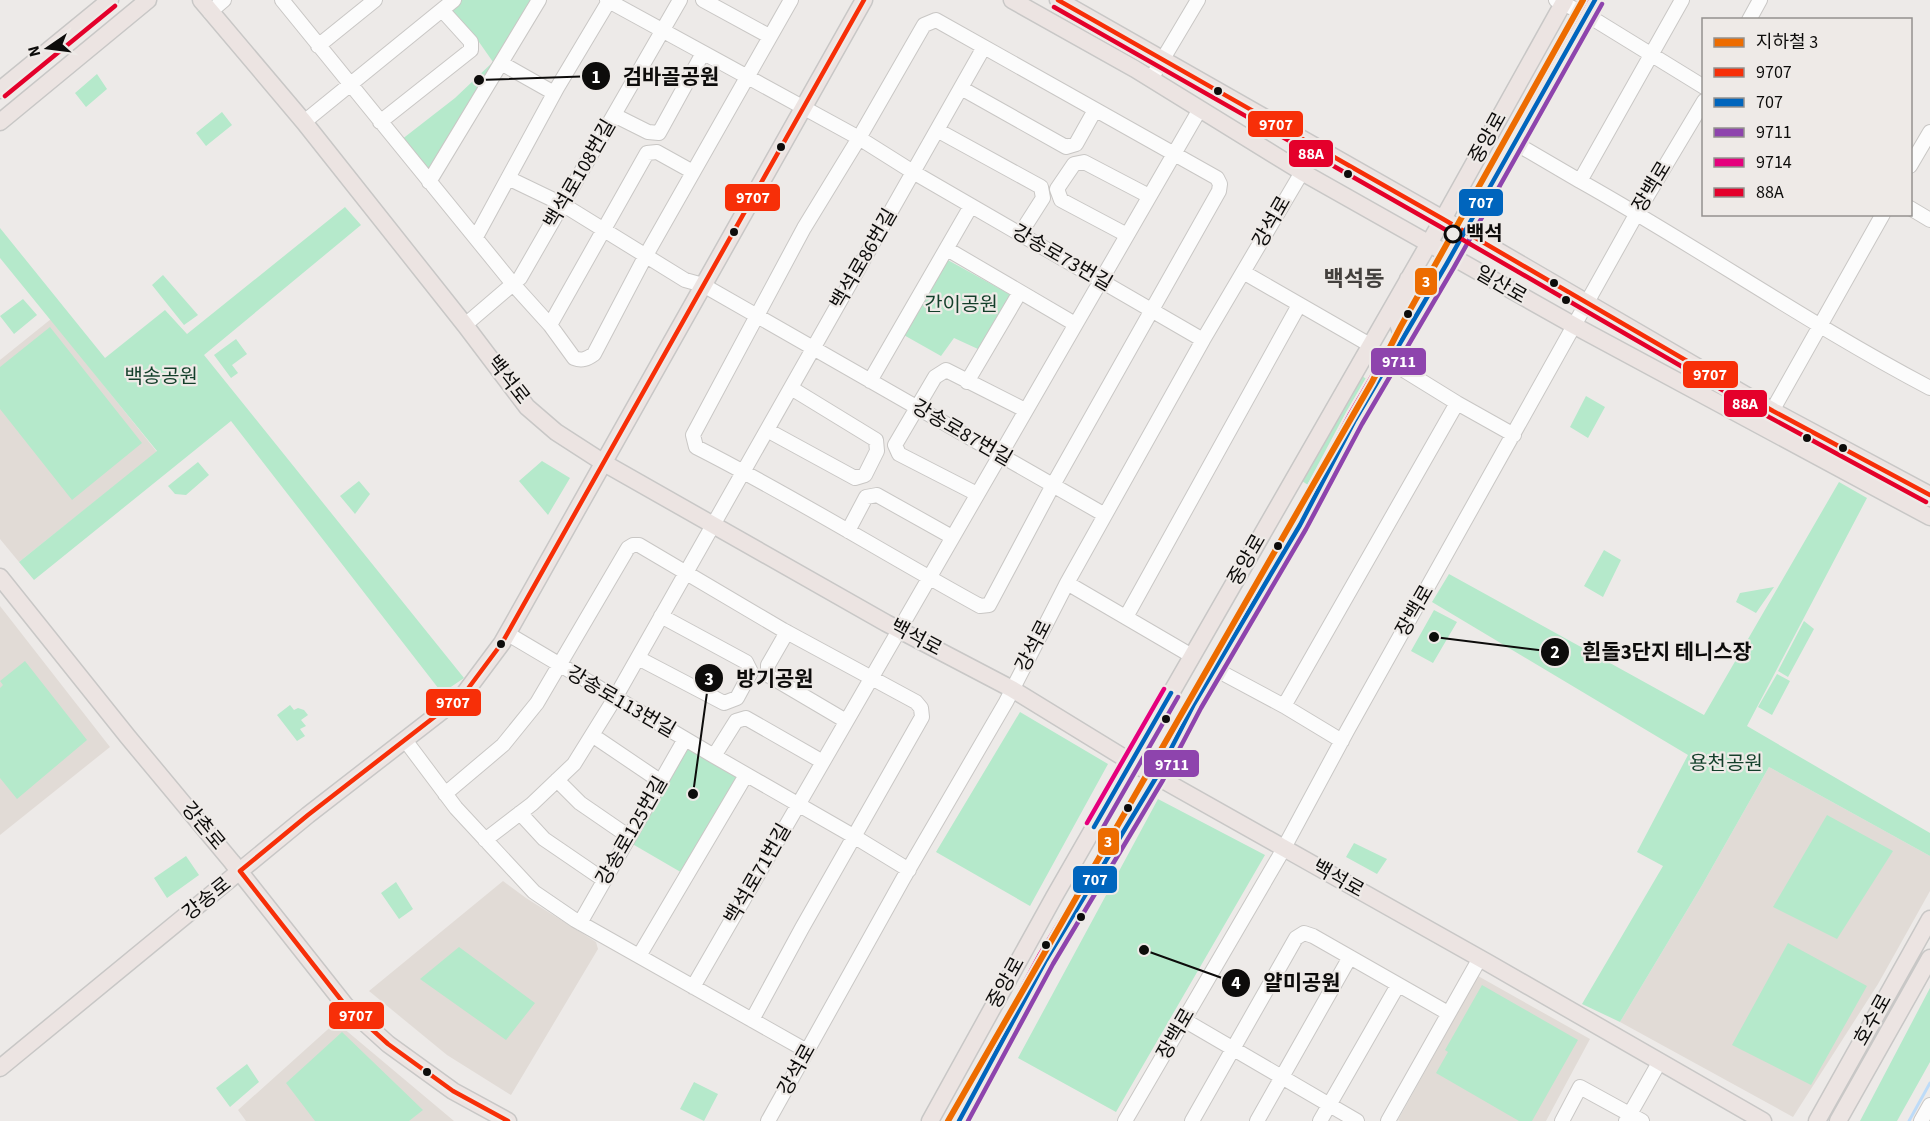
<svg xmlns="http://www.w3.org/2000/svg" width="1930" height="1121" font-family="'Source Sans 3','Noto Sans KR',sans-serif">
  <style>
    .built { fill: #e1dbd6 }
    .green { fill: #b5e9cb }
    .lines { fill: none; stroke-linecap: round; stroke-linejoin: round }
    .stream { stroke: #bddbf8; stroke-width: 3 }
    .minor-casing { stroke: #c9c7c5; stroke-width: 16 }
    .major-casing { stroke: #c8c7c6; stroke-width: 19 }
    .minor { stroke: #fcfcfc; stroke-width: 14 }
    .major { stroke: #ece4e2; stroke-width: 16 }
    .bus-1-casing { stroke: #eeeae7; stroke-width: 9 }
    .bus-2-casing { stroke: #eeeae7; stroke-width: 9 }
    .bus-3-casing { stroke: #eeeae7; stroke-width: 9 }
    .bus-4-casing { stroke: #eeeae7; stroke-width: 9 }
    .bus-5-casing { stroke: #eeeae7; stroke-width: 9 }
    .bus-1 { stroke: #f72f08; stroke-width: 4.5 }
    .bus-2 { stroke: #0065bd; stroke-width: 4.5 }
    .bus-3 { stroke: #8e44ad; stroke-width: 4.5 }
    .bus-4 { stroke: #e5007d; stroke-width: 4.5 }
    .bus-5 { stroke: #e4002b; stroke-width: 4.5 }
    .metro-1-casing { stroke: #eeeae7; stroke-width: 10 }
    .metro-1 { stroke: #ed6c00; stroke-width: 6 }
    .bus-dot { fill: #0d0c0b; stroke: #eeeae7; stroke-width: 2 }
    .stop-dot { fill: #eeeae7; stroke: #0d0c0b; stroke-width: 3 }
    .labels { text-anchor: middle; dominant-baseline: central; stroke-width: 4.5; stroke-linejoin: round; paint-order: stroke }
    .street-label { font-size: 20px; fill: #0d0c0b; stroke: #eeeae7 }
    .stop-label { font-size: 20px; font-weight: bold; fill: #0d0c0b; stroke: #eeeae7; text-anchor: start }
    .park-label { font-size: 20px; fill: #133f2a; stroke: #eeeae7 }
    .quarter-label { font-size: 22px; font-weight: bold; fill: #43403d; stroke: #eeeae7 }
    .leader { fill: none; stroke: #0d0c0b; stroke-width: 2 }
    .callout-dot { fill: #0d0c0b; stroke: #eeeae7; stroke-width: 2 }
    .mark-label { font-size: 18px; text-anchor: middle; font-weight: bold; fill: #fff }
    .callout-label { font-size: 21px; text-anchor: middle; font-weight: bold; fill: #0d0c0b; stroke: #eeeae7; stroke-width: 4.5; stroke-linejoin: round; paint-order: stroke }
    .line-badge { stroke: #eeeae7; stroke-width: 2 }
    .badge-label { font-size: 16px; text-anchor: middle; font-weight: bold; fill: #fff }
  </style>
  <rect width="100%" height="100%" fill="#edeae8"/>
  <path class="built" d="M51,319L157,452L19,562L0,539V360Z
    M0,606L110,747L0,835Z
    M1769,767L1930,856V891L1878,984L1793,1117L1620,1022L1701,887Z
    M503,881L526,898L596,942L598,949L511,1095L447,1055L369,991Z
    M1478,976L1590,1039L1546,1121H1400L1398,1120Z
    M336,1022L454,1121H246L238,1110Z"/>
  <path class="green" d="M461,0H532L447,142L428,171L401,140L455,98L493,62L479,42L449,11Z
    M97,74L107,89L86,107L75,93Z
    M222,112L232,125L206,146L196,133Z
    M345,207L361,225L204,355L464,678L442,693L231,421L34,580L19,562L157,451L0,258V228L105,358L165,310L187,334Z
    M946,259L1011,295L978,349L954,338L941,356L902,334Z
    M163,275L198,315L184,325L152,285Z
    M23,299L37,315L14,334L0,316Z
    M50,327L142,443L72,500L0,409V367Z
    M236,339L247,354L232,365L238,373L231,378L214,355Z
    M1362,376L1368,380L1308,485L1302,481Z
    M1586,396L1605,407L1588,438L1570,427Z
    M542,461L570,478L548,515L519,481Z
    M198,462L209,475L186,495L175,494L168,486Z
    M359,481L370,494L355,514L340,496Z
    M1839,482L1867,498L1747,726L1930,833V856L1769,767L1701,887L1620,1022L1582,1004L1663,866L1637,852L1688,755L1432,602L1449,574L1704,715Z
    M1604,550L1621,560L1603,597L1584,586Z
    M1774,587L1756,613L1736,602L1740,593Z
    M1434,610L1457,622L1433,663L1411,651Z
    M1804,621L1814,629L1788,677L1778,671Z
    M25,661L87,740L17,799L0,778V688L3,685L0,681Z
    M1777,674L1790,681L1772,715L1758,707Z
    M290,705L294,710L298,708L304,710L308,715L301,720L306,726L300,729L305,736L297,741L277,715Z
    M1020,712L1108,764L1030,906L936,852Z
    M688,746L738,775L684,874L629,842Z
    M1158,799L1265,855L1116,1112L1018,1058Z
    M1827,815L1893,851L1837,939L1773,907Z
    M1354,843L1387,859L1377,874L1346,857Z
    M186,856L199,875L167,898L154,878Z
    M396,882L413,909L399,919L381,893Z
    M1788,943L1867,986L1811,1085L1732,1045Z
    M459,947L535,1003L506,1040L420,979Z
    M1482,985L1578,1040L1532,1121H1519L1436,1073L1448,1052L1445,1050Z
    M1930,988V1062L1897,1121H1860Z
    M342,1032L423,1110L409,1121H315L286,1083Z
    M247,1064L259,1082L230,1107L216,1088Z
    M694,1082L718,1094L704,1121L680,1109Z"/>
  <g class="lines">
    <path class="stream" d="M1909,1121L1930,1083"/>
    <defs>
      <path id="minor" d="M282,0L513,284L550,325L574,358C582,361 587,359 594,354L645,257L791,0
        M607,0L859,138L913,172L1203,340
        M703,0L769,36
        M1556,0L1587,15L1704,87
        M1682,0L1580,181C1698,247 1810,325 1930,388
        M210,12L224,0
        M936,20L1217,178L1220,184L1219,191L1053,485L989,605L980,606C885,554 793,496 696,447L693,435L804,228L859,138L924,25Z
        M1749,20L1760,0
        M318,46L375,0
        M501,63L554,93
        M1151,79L1198,0
        M961,88L1066,147L1076,144L1095,110
        M614,115L648,132L659,133L703,53
        M304,122L454,0
        M380,122L471,50V42L442,10
        M937,130L1041,187L1043,198L1020,234
        M1515,143L1580,181
        M1910,166L1930,132
        M508,178L562,204L685,280L703,285L1105,515
        M429,182L539,0
        M1910,208L1930,220
        M1127,235L1061,200L1057,189L1074,164L1084,162L1149,196
        M476,237L557,88L609,1
        M947,249L1075,324
        M1243,272L1370,345
        M465,325L520,278L680,0
        M550,325L647,153L657,152L693,172
        M1389,361L1457,403L1514,435
        M870,381L971,206
        M967,382L1020,292
        M1763,427L1883,214
        M767,430L855,478L865,475L877,451L876,440L791,388
        M977,494L899,454L895,445L935,377L946,370L1025,410
        M848,531L866,497L877,495L952,537
        M1067,583L1192,656
        M1126,617L1299,305
        M787,632L768,665V675L846,721
        M508,634L714,756L855,837L909,870
        M638,658L724,703L737,698L751,672L746,662L661,616
        M1215,669L1284,706L1342,741
        M1284,706L1457,403
        M592,735L660,781
        M405,740L456,808L534,892L575,920L807,1051
        M714,756L736,721L746,718L823,762
        M557,780L580,803L628,836
        M445,794L503,745L537,703L628,548L633,545H639L783,630L916,702L921,708L922,717L802,928L752,1020
        M520,813L544,839L604,880
        M485,840L532,804L574,764L615,698L984,47
        M580,923L685,739
        M639,956L746,775
        M693,987L1200,109
        M1184,1020L1357,1121
        M768,1121L903,879L1006,702L1067,583L1203,340L1302,172
        M1125,1121L1279,857L1347,731L1637,213L1704,101
        M1192,1121L1296,938L1304,933L1313,936L1448,1013
        M1257,1121L1350,957
        M1320,1121L1398,985
        M1388,1121L1480,958
        M1562,1121L1580,1087L1642,1121
        M1626,1121L1660,1061
        M1921,1121L1930,1105"/>
      <path id="major" d="M201,0L304,122L465,325L527,407L556,432L604,463L886,623L1012,689L1131,762L1490,964L1763,1121
        M1012,0L1135,69L1302,172L1575,326L1930,517
        M1058,0L1443,219L1773,411L1930,495
        M0,90L110,0
        M0,122L148,0
        M1403,337L1398,324L1416,291L1417,286L1408,279
        M0,577L128,737L232,862L345,1005L388,1044L453,1091L508,1121
        M0,1068L308,815L464,694L502,643L864,0
        M930,1121L1054,897L1443,219L1565,0
        M959,1121L1046,960L1157,776L1194,704L1300,525L1355,420L1446,265L1595,0
        M1817,1121L1930,919
        M1838,1121L1930,958"/>
    </defs>
    <use href="#minor" class="minor-casing"/>
    <use href="#major" class="major-casing"/>
    <use href="#minor" class="minor"/>
    <use href="#major" class="major"/>
    <defs>
      <path id="bus-1" d="M1058,0L1443,219L1773,411L1930,495
        M240,871L308,815L464,694L502,643L864,0
        M240,871L345,1005L388,1044L453,1091L508,1121"/>
      <path id="bus-2" d="M1094,827L1171,693
        M959,1121L1046,960L1157,776L1194,704L1300,525L1355,420L1446,265L1595,0"/>
      <path id="bus-3" d="M1101,831L1178,697
        M968,1121L1053,964L1163,780L1201,708L1306,529L1362,424L1453,269L1602,4"/>
      <path id="bus-4" d="M1087,823L1164,689
        M952,1117L1039,956L1150,772L1188,700L1293,521L1349,416L1439,261L1586,0"/>
      <path id="bus-5" d="M1054,7L1439,226L1769,417L1926,502
        M5,96L115,6"/>
    </defs>
    <use href="#bus-1" class="bus-1-casing"/>
    <use href="#bus-2" class="bus-2-casing"/>
    <use href="#bus-3" class="bus-3-casing"/>
    <use href="#bus-4" class="bus-4-casing"/>
    <use href="#bus-5" class="bus-5-casing"/>
    <use href="#bus-1" class="bus-1"/>
    <use href="#bus-2" class="bus-2"/>
    <use href="#bus-3" class="bus-3"/>
    <use href="#bus-4" class="bus-4"/>
    <use href="#bus-5" class="bus-5"/>
    <defs>
      <path id="metro-1" d="M948,1121L1372,382L1401,326L1583,0"/>
    </defs>
    <use href="#metro-1" class="metro-1-casing"/>
    <use href="#metro-1" class="metro-1"/>
  </g>
  <g class="bus-dot">
    <circle cx="1218" cy="91" r="5"/>
    <circle cx="781" cy="147" r="5"/>
    <circle cx="1348" cy="174" r="5"/>
    <circle cx="734" cy="232" r="5"/>
    <circle cx="1554" cy="283" r="5"/>
    <circle cx="1566" cy="300" r="5"/>
    <circle cx="1408" cy="314" r="5"/>
    <circle cx="1807" cy="438" r="5"/>
    <circle cx="1843" cy="448" r="5"/>
    <circle cx="1278" cy="546" r="5"/>
    <circle cx="501" cy="644" r="5"/>
    <circle cx="1166" cy="719" r="5"/>
    <circle cx="1128" cy="808" r="5"/>
    <circle cx="1081" cy="917" r="5"/>
    <circle cx="1046" cy="945" r="5"/>
    <circle cx="427" cy="1072" r="5"/>
  </g>
  <circle class="stop-dot" cx="1453" cy="234" r="8"/>
  <g class="labels">
    <g class="street-label">
      <text transform="translate(1488 138) rotate(-61)">중앙로</text>
      <text transform="translate(580 174) rotate(-60)">백석로108번길</text>
      <text transform="translate(1652 187) rotate(-59)">장백로</text>
      <text transform="translate(1272 222) rotate(-60)">강석로</text>
      <text transform="translate(1062 258) rotate(30)">강송로73번길</text>
      <text transform="translate(864 259) rotate(-60)">백석로86번길</text>
      <text transform="translate(1501 285) rotate(30)">일산로</text>
      <text transform="translate(508 380) rotate(52)">백석로</text>
      <text transform="translate(962 433) rotate(30)">강송로87번길</text>
      <text transform="translate(1247 560) rotate(-60)">중앙로</text>
      <text transform="translate(1415 611) rotate(-60)">장백로</text>
      <text transform="translate(916 638) rotate(28)">백석로</text>
      <text transform="translate(1034 646) rotate(-63)">강석로</text>
      <text transform="translate(621 702) rotate(30)">강송로113번길</text>
      <text transform="translate(203 826) rotate(50)">강촌로</text>
      <text transform="translate(632 831) rotate(-60)">강송로125번길</text>
      <text transform="translate(758 874) rotate(-60)">백석로71번길</text>
      <text transform="translate(1338 879) rotate(29)">백석로</text>
      <text transform="translate(207 899) rotate(-39)">강송로</text>
      <text transform="translate(1006 983) rotate(-61)">중앙로</text>
      <text transform="translate(1873 1020) rotate(-61)">호수로</text>
      <text transform="translate(1176 1034) rotate(-60)">장백로</text>
      <text transform="translate(797 1070) rotate(-61)">강석로</text>
    </g>
    <g class="stop-label">
      <text x="1466" y="234">백석</text>
    </g>
    <g class="park-label">
      <text x="961" y="305">간이공원</text>
      <text x="161" y="377">백송공원</text>
      <text x="1726" y="764">용천공원</text>
    </g>
    <g class="quarter-label">
      <text x="1354" y="279">백석동</text>
    </g>
  </g>
  <path class="leader" d="M479 80L596 76M1434 637L1555 652M693 794L709 678M1144 950L1236 983"/>
  <g class="callout-dot">
    <circle cx="479" cy="80" r="6"/>
    <circle cx="1434" cy="637" r="6"/>
    <circle cx="693" cy="794" r="6"/>
    <circle cx="1144" cy="950" r="6"/>
    <circle cx="596" cy="76" r="15"/>
    <circle cx="1555" cy="652" r="15"/>
    <circle cx="709" cy="678" r="15"/>
    <circle cx="1236" cy="983" r="15"/>
  </g>
  <g class="mark-label">
    <text x="596" y="83">1</text>
    <text x="1555" y="658">2</text>
    <text x="709" y="685">3</text>
    <text x="1236" y="989">4</text>
  </g>
  <g class="callout-label">
    <text x="671" y="84">검바골공원</text>
    <text x="1667" y="659">흰돌3단지 테니스장</text>
    <text x="775" y="686">방기공원</text>
    <text x="1302" y="990">얄미공원</text>
  </g>
  <g class="line-badge">
    <rect x="1247" y="110" width="57" height="28" rx="6" fill="#f72f08"/>
    <rect x="1288" y="139" width="46" height="29" rx="6" fill="#e4002b"/>
    <rect x="724" y="183" width="57" height="29" rx="6" fill="#f72f08"/>
    <rect x="1458" y="188" width="46" height="29" rx="6" fill="#0065bd"/>
    <rect x="1414" y="267" width="24" height="29" rx="6" fill="#ed6c00"/>
    <rect x="1370" y="347" width="57" height="29" rx="6" fill="#8e44ad"/>
    <rect x="1682" y="360" width="57" height="29" rx="6" fill="#f72f08"/>
    <rect x="1723" y="389" width="45" height="29" rx="6" fill="#e4002b"/>
    <rect x="425" y="688" width="57" height="29" rx="6" fill="#f72f08"/>
    <rect x="1143" y="749" width="57" height="29" rx="6" fill="#8e44ad"/>
    <rect x="1097" y="827" width="23" height="29" rx="6" fill="#ed6c00"/>
    <rect x="1072" y="865" width="46" height="29" rx="6" fill="#0065bd"/>
    <rect x="328" y="1001" width="57" height="29" rx="6" fill="#f72f08"/>
  </g>
  <g class="badge-label">
    <text x="1276" y="130">9707</text>
    <text x="1311" y="159">88A</text>
    <text x="753" y="203">9707</text>
    <text x="1481" y="208">707</text>
    <text x="1426" y="287">3</text>
    <text x="1399" y="367">9711</text>
    <text x="1710" y="380">9707</text>
    <text x="1745" y="409">88A</text>
    <text x="453" y="708">9707</text>
    <text x="1172" y="770">9711</text>
    <text x="1108" y="847">3</text>
    <text x="1095" y="885">707</text>
    <text x="356" y="1021">9707</text>
  </g>
  <rect x="1702" y="18" width="210" height="198" fill="#eeeae7" stroke="#94918f" stroke-width="1.5"/>
  <rect x="1714" y="38" width="30" height="9" fill="#ed6c00" stroke="#94918f" stroke-width="1.5"/>
  <text x="1756" y="48" font-size="18" fill="#0d0c0b">지하철 3</text>
  <rect x="1714" y="68" width="30" height="9" fill="#f72f08" stroke="#94918f" stroke-width="1.5"/>
  <text x="1756" y="78" font-size="18" fill="#0d0c0b">9707</text>
  <rect x="1714" y="98" width="30" height="9" fill="#0065bd" stroke="#94918f" stroke-width="1.5"/>
  <text x="1756" y="108" font-size="18" fill="#0d0c0b">707</text>
  <rect x="1714" y="128" width="30" height="9" fill="#8e44ad" stroke="#94918f" stroke-width="1.5"/>
  <text x="1756" y="138" font-size="18" fill="#0d0c0b">9711</text>
  <rect x="1714" y="158" width="30" height="9" fill="#e5007d" stroke="#94918f" stroke-width="1.5"/>
  <text x="1756" y="168" font-size="18" fill="#0d0c0b">9714</text>
  <rect x="1714" y="188" width="30" height="9" fill="#e4002b" stroke="#94918f" stroke-width="1.5"/>
  <text x="1756" y="198" font-size="18" fill="#0d0c0b">88A</text>
  <g transform="translate(48 48) rotate(256)" stroke="#eeeae7" stroke-width="4.5" paint-order="stroke">
  <path d="M0-4.5L10 22L0 15L-10 22Z" fill="#0d0c0b"/>
  <text y="-9" font-size="16" font-weight="bold" text-anchor="middle" fill="#0d0c0b">N</text>
  </g>
</svg>
